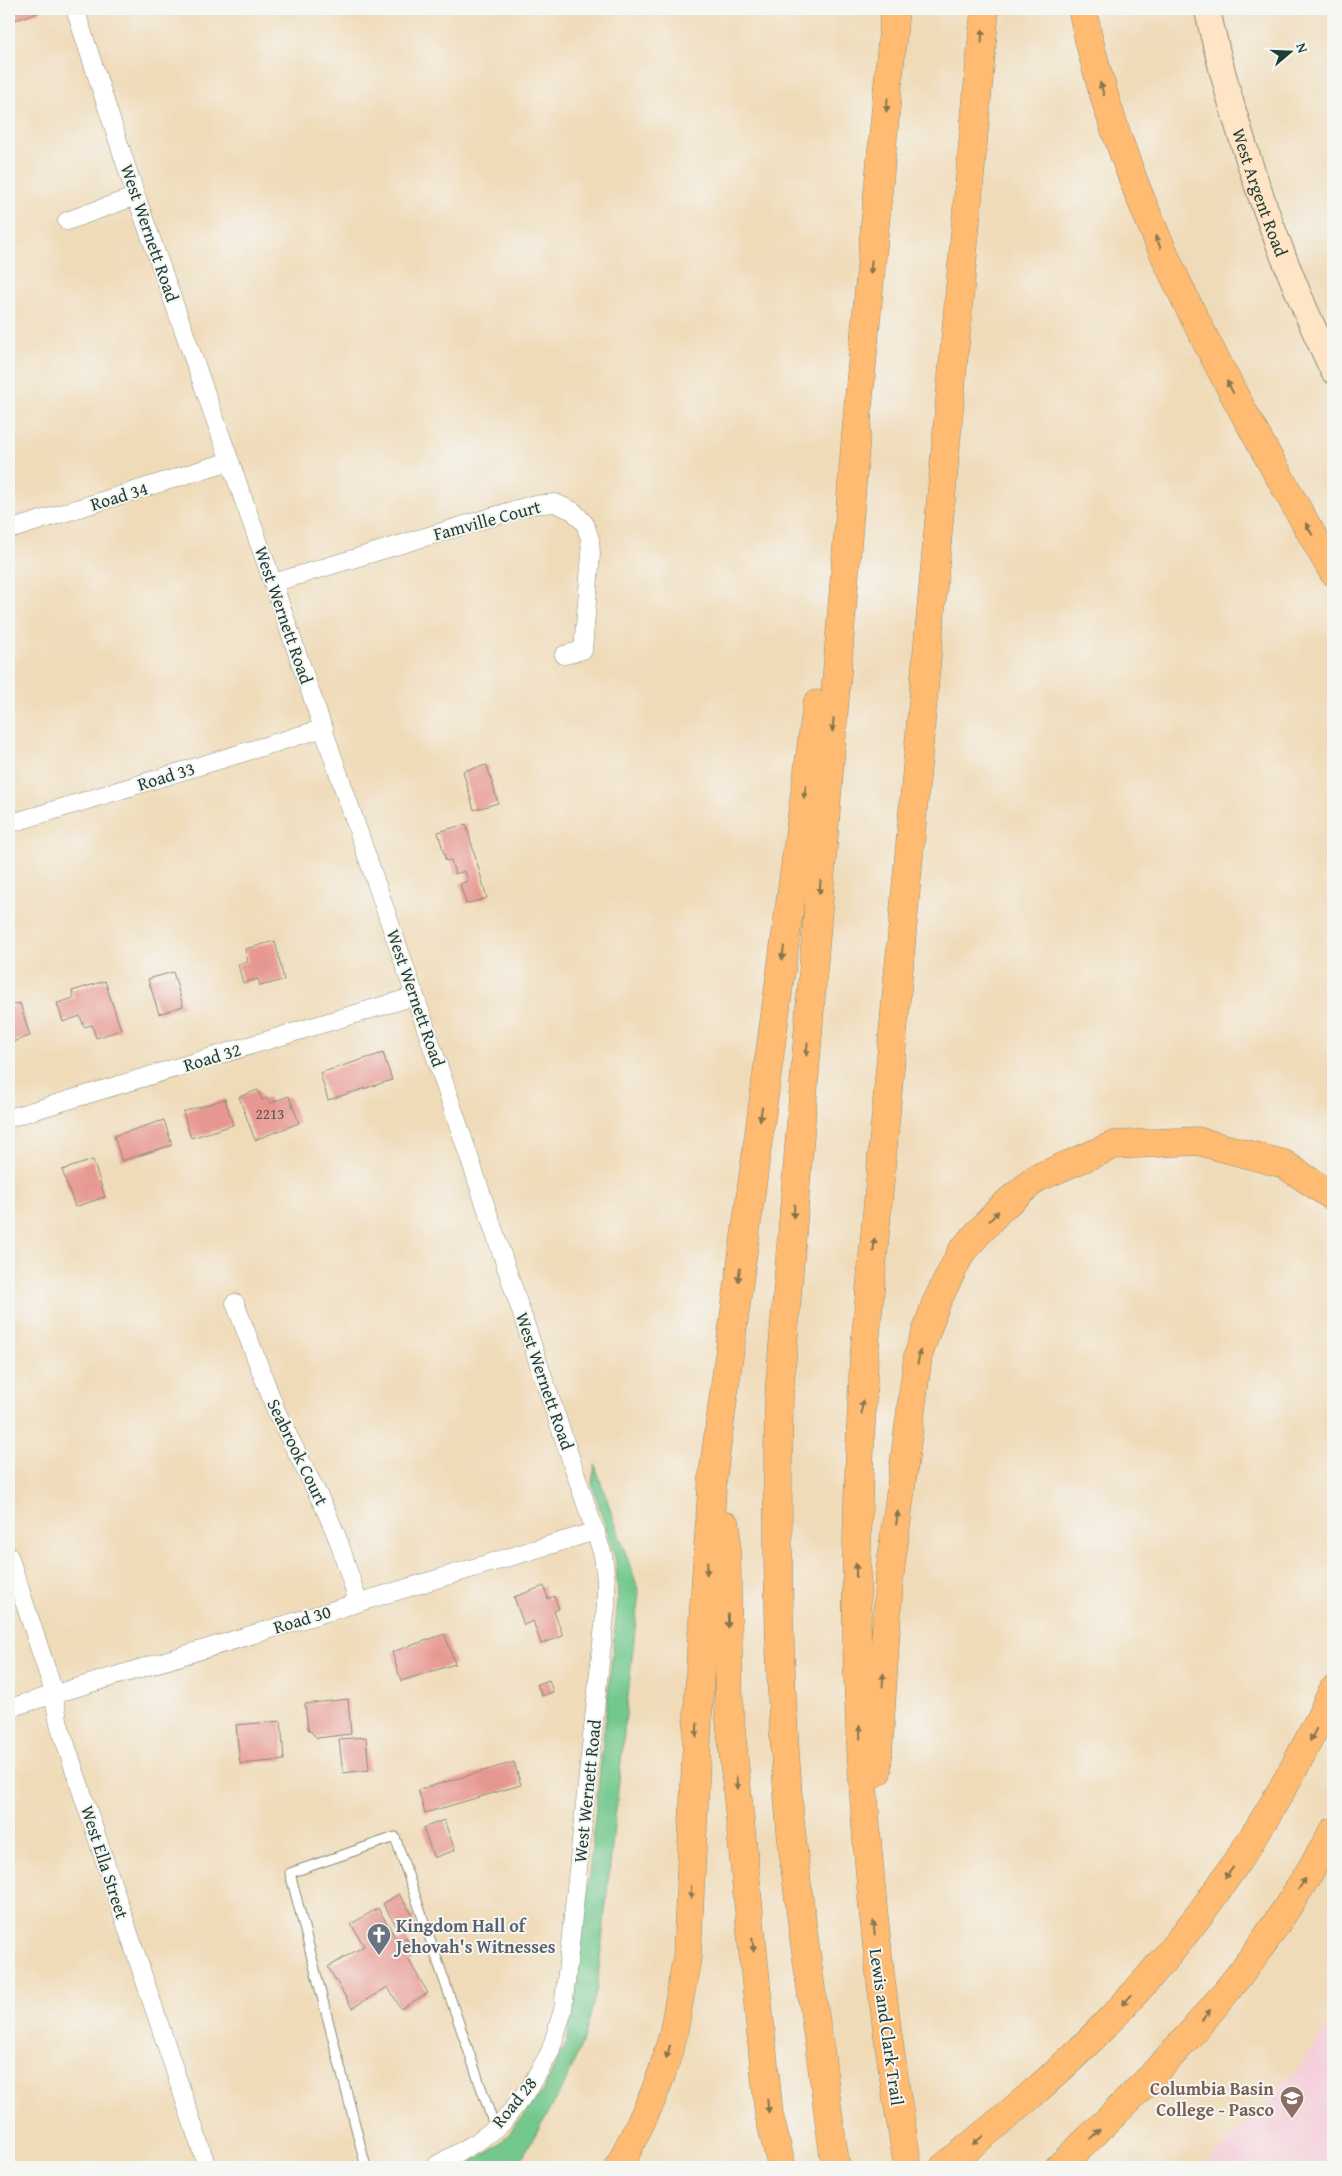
<svg xmlns="http://www.w3.org/2000/svg" width="1342" height="2176" font-family="'Gentium Book Plus',serif">
  <style>
    .built { fill: #f5cfda }
    .green { fill: #72c88d; stroke: #488260 }
    .building { fill: #e79791 }
    .lines { fill: none; stroke-linecap: round; stroke-linejoin: round }
    .lane-casing { stroke: #888c76; stroke-width: 11 }
    .street-casing { stroke: #888c76; stroke-width: 19 }
    .secondary-casing { stroke: #888c76; stroke-width: 27 }
    .highway-casing { stroke: #888c76; stroke-width: 29 }
    .lane { stroke: #fff; stroke-width: 9 }
    .street { stroke: #fff; stroke-width: 18 }
    .secondary { stroke: #ffe4c6; stroke-width: 25 }
    .highway { stroke: #ffbb71; stroke-width: 28 }
    .oneway { fill: #84764f }
    .labels { text-anchor: middle; dominant-baseline: central; stroke-width: 4; stroke-linejoin: round; paint-order: stroke }
    .number-label { font-size: 15px; fill: #51544b }
    .street-label { font-size: 18px; fill: #1f3d34; stroke: #f6f6f2 }
    .worship-label { font-size: 18px; font-weight: bold; fill: #5b616d; stroke: #f6f6f2; text-anchor: start }
    .education-label { font-size: 18px; font-weight: bold; fill: #785e54; stroke: #f6f6f2; text-anchor: end }
  </style>
  <rect width="100%" height="100%" fill="#f6f6f2"/>
  <filter id="ink" filterUnits="userSpaceOnUse"><feTurbulence type="fractalNoise" baseFrequency=".02" numOctaves="2"/><feDisplacementMap in="SourceGraphic" scale="10" xChannelSelector="R" yChannelSelector="G"/><feConvolveMatrix kernelMatrix="1 2 1 2 8 2 1 2 1" color-interpolation-filters="sRGB"/></filter>
  <filter id="wash" filterUnits="userSpaceOnUse"><feTurbulence type="fractalNoise" baseFrequency=".0096" numOctaves="4" result="noise"/><feDisplacementMap in="SourceGraphic" scale="20" xChannelSelector="R" yChannelSelector="G"/><feGaussianBlur stdDeviation="1.12" result="paint"/><feColorMatrix in="noise" values="0 0 0 0 0 0 0 0 0 0 0 0 0 0 0 0 0 1.4 0 .05"/><feComposite in="paint" operator="in"/></filter>
  <g filter="url(#wash)">
    <rect width="100%" height="100%" fill="#f0dbb9"/>
    <path class="built" d="M1333,2018V2167H1204L1296,2072Z"/>
    <path class="green" d="M595,1465L639,1592L597,1988L585,2036L567,2079L519,2163L515,2167H464L500,2144L543,2091L566,2042L576,1996L618,1600L616,1561L592,1483Z"/>
    <g id="blocks">
      <path class="building" d="M9,9H38L40,12L9,22Z
        M487,765L498,803L474,810L463,771Z
        M466,824L487,898L466,904L460,884L468,881L465,871L455,874L451,860L446,861L438,832Z
        M275,941L284,980L260,986L258,979L243,983L238,964L248,962L245,949Z
        M173,972L183,1006L159,1014L148,979Z
        M105,981L121,1030L96,1038L92,1025L84,1027L80,1016L63,1022L57,1003L74,998L72,991Z
        M20,1003L30,1036L9,1043V1006Z
        M383,1053L392,1080L328,1100L320,1073Z
        M258,1090L262,1100L268,1098L270,1103L289,1096L299,1123L255,1140L239,1097Z
        M225,1099L233,1125L191,1138L183,1112Z
        M164,1120L172,1145L122,1161L114,1136Z
        M93,1160L105,1197L75,1207L62,1170Z
        M544,1586L548,1599L554,1596L559,1609L554,1611L563,1636L541,1644L533,1621L524,1625L514,1597Z
        M445,1634L455,1664L401,1681L392,1652Z
        M549,1680L553,1692L542,1696L537,1684Z
        M348,1699L351,1734L317,1738L308,1729L305,1704Z
        M281,1721L284,1760L240,1764L236,1725Z
        M366,1737L369,1770L343,1773L339,1739Z
        M514,1762L521,1785L425,1813L418,1790Z
        M444,1820L455,1850L434,1858L423,1828Z
        M399,1894L415,1919L398,1929L383,1904Z
        M378,1908L398,1942L406,1937L415,1954L408,1959L428,1993L401,2009L388,1987L352,2008L328,1967L364,1946L351,1924Z"/>
    </g>
  </g>
  <g filter="url(#ink)">
    <use href="#blocks" fill-opacity="0" stroke="#888c76" stroke-width="1"/>
    <g class="lines">
      <defs>
        <path id="lane" d="M366,2167L290,1873L395,1837L495,2128"/>
        <path id="street" d="M75,9L136,196L273,583L415,996L603,1555L606,1581V1606L563,2010L550,2052L530,2087L502,2123L477,2142L433,2167
          M67,221L136,196
          M9,530L230,461
          M273,583L531,505L555,503L573,511L585,524L590,539L591,554L583,650L564,655
          M9,824L324,728
          M9,1118L415,996
          M235,1303L277,1413L327,1513L339,1542L358,1602
          M9,1556L51,1683L59,1724L207,2167
          M9,1708L596,1531"/>
        <g id="secondary">
          <path id="s1" d="M1207,9C1235,134 1278,255 1333,371"/>
        </g>
        <path id="highway" d="M1082,9C1124,213 1232,392 1333,572
          M726,1526L729,1709L769,2115L782,2167
          M877,1772L889,1580L918,1356L936,1303L962,1251L1001,1208L1037,1178L1114,1145L1198,1141L1284,1164L1333,1197
          M619,2167L651,2101L662,2073L673,2035L687,1957L701,1650L713,1474L817,704
          M836,2167C829,2126 825,2085 819,2044C808,1969 797,1895 790,1820C778,1679 776,1537 779,1396L859,397L895,9
          M908,2167C880,2004 863,1841 858,1676C854,1570 859,1464 864,1357L985,9
          M944,2167C996,2125 1048,2083 1095,2035C1194,1936 1275,1817 1333,1690
          M1059,2167C1123,2107 1186,2044 1240,1974C1275,1929 1305,1881 1333,1832"/>
      </defs>
      <use href="#lane" class="lane-casing"/>
      <use href="#street" class="street-casing"/>
      <use href="#secondary" class="secondary-casing"/>
      <use href="#highway" class="highway-casing"/>
      <use href="#lane" class="lane"/>
      <use href="#street" class="street"/>
      <use href="#secondary" class="secondary"/>
      <use href="#highway" class="highway"/>
    </g>
    <defs><path id="oneway-solid" d="M-6-.8H1V-3.2L6.5 0L1 3.2V.8H-6Z" transform="scale(1.25)"/></defs>
    <g class="oneway">
      <use href="#oneway-solid" transform="translate(982 36) rotate(-85)"/>
      <use href="#oneway-solid" transform="translate(1102 89) rotate(-108)"/>
      <use href="#oneway-solid" transform="translate(887 105) rotate(95)"/>
      <use href="#oneway-solid" transform="translate(1158 242) rotate(-113)"/>
      <use href="#oneway-solid" transform="translate(871 267) rotate(95)"/>
      <use href="#oneway-solid" transform="translate(1230 387) rotate(-118)"/>
      <use href="#oneway-solid" transform="translate(1309 529) rotate(-119)"/>
      <use href="#oneway-solid" transform="translate(833 725) rotate(95)"/>
      <use href="#oneway-solid" transform="translate(805 792) rotate(98)"/>
      <use href="#oneway-solid" transform="translate(820 887) rotate(95)"/>
      <use href="#oneway-solid" transform="translate(783 953) rotate(98)"/>
      <use href="#oneway-solid" transform="translate(807 1049) rotate(95)"/>
      <use href="#oneway-solid" transform="translate(761 1114) rotate(98)"/>
      <use href="#oneway-solid" transform="translate(794 1211) rotate(95)"/>
      <use href="#oneway-solid" transform="translate(994 1216) rotate(-48)"/>
      <use href="#oneway-solid" transform="translate(874 1245) rotate(-85)"/>
      <use href="#oneway-solid" transform="translate(739 1275) rotate(98)"/>
      <use href="#oneway-solid" transform="translate(919 1357) rotate(-78)"/>
      <use href="#oneway-solid" transform="translate(862 1407) rotate(-87)"/>
      <use href="#oneway-solid" transform="translate(897 1518) rotate(-83)"/>
      <use href="#oneway-solid" transform="translate(707 1568) rotate(94)"/>
      <use href="#oneway-solid" transform="translate(856 1570) rotate(-90)"/>
      <use href="#oneway-solid" transform="translate(728 1621) rotate(89)"/>
      <use href="#oneway-solid" transform="translate(883 1680) rotate(-86)"/>
      <use href="#oneway-solid" transform="translate(697 1730) rotate(93)"/>
      <use href="#oneway-solid" transform="translate(860 1732) rotate(-92)"/>
      <use href="#oneway-solid" transform="translate(1313 1735) rotate(117)"/>
      <use href="#oneway-solid" transform="translate(737 1783) rotate(84)"/>
      <use href="#oneway-solid" transform="translate(1229 1873) rotate(126)"/>
      <use href="#oneway-solid" transform="translate(1302 1884) rotate(-57)"/>
      <use href="#oneway-solid" transform="translate(691 1892) rotate(92)"/>
      <use href="#oneway-solid" transform="translate(874 1928) rotate(-96)"/>
      <use href="#oneway-solid" transform="translate(753 1945) rotate(84)"/>
      <use href="#oneway-solid" transform="translate(1127 2000) rotate(132)"/>
      <use href="#oneway-solid" transform="translate(1206 2015) rotate(-51)"/>
      <use href="#oneway-solid" transform="translate(668 2052) rotate(107)"/>
      <use href="#oneway-solid" transform="translate(768 2106) rotate(84)"/>
      <use href="#oneway-solid" transform="translate(1095 2134) rotate(-43)"/>
      <use href="#oneway-solid" transform="translate(978 2140) rotate(141)"/>
    </g>
  </g>
  <defs>
    <symbol id="church-pin" viewBox="-11 -11 22 30"><path d="M0 17L-7.5 6A9.5 9.5 0 1 1 7.5 6Z" fill="#6b7280" stroke="#f6f6f2"/><path d="M-1.2-6h2.4v3.5h3.3v2.4h-3.3V6h-2.4V-.1h-3.3v-2.4h3.3Z" fill="#fff"/></symbol>
    <symbol id="university-pin" viewBox="-11 -11 22 30"><path d="M0 17L-7.5 6A9.5 9.5 0 1 1 7.5 6Z" fill="#8d6e63" stroke="#f6f6f2"/><path d="M0-5L7-2L0 1L-7-2ZM-4 1L0 2.5L4 1V4Q0 6-4 4Z" fill="#fff"/></symbol>
  </defs>
  <g fill-rule="evenodd">
    <use href="#church-pin" x="365" y="1921" width="28" height="38"/>
    <use href="#university-pin" x="1278" y="2084" width="28" height="38"/>
  </g>
  <g class="labels">
    <g class="number-label">
      <text x="270" y="1113">2213</text>
    </g>
    <g class="street-label">
      <text stroke="none"><textPath href="#s1" startOffset="191">West Argent Road</textPath></text>
      <text transform="translate(150 233) rotate(71)">West Wernett Road</text>
      <text transform="translate(119 496) rotate(-17)">Road 34</text>
      <text transform="translate(487 520) rotate(-15)">Famville Court</text>
      <text transform="translate(284 615) rotate(71)">West Wernett Road</text>
      <text transform="translate(166 776) rotate(-17)">Road 33</text>
      <text transform="translate(416 998) rotate(71)">West Wernett Road</text>
      <text transform="translate(212 1057) rotate(-17)">Road 32</text>
      <text transform="translate(545 1381) rotate(71)">West Wernett Road</text>
      <text transform="translate(298 1452) rotate(64)">Seabrook Court</text>
      <text transform="translate(302 1619) rotate(-17)">Road 30</text>
      <text transform="translate(587 1791) rotate(-84)">West Wernett Road</text>
      <text transform="translate(105 1862) rotate(72)">West Ella Street</text>
      <text transform="translate(887 2027) rotate(82)">Lewis and Clark Trail</text>
      <text transform="translate(514 2102) rotate(-51)">Road 28</text>
    </g>
    <g class="worship-label">
      <text x="396" y="1925">Kingdom Hall of<tspan x="396" dy="21">Jehovah's Witnesses</tspan></text>
    </g>
    <g class="education-label">
      <text x="1274" y="2088">Columbia Basin<tspan x="1274" dy="21">College - Pasco</tspan></text>
    </g>
  </g>
  <rect width="1342" height="2176" fill="none" stroke="#f6f6f2" stroke-width="30"/>
  <g transform="translate(1290 52) rotate(71)" stroke="#f6f6f2" stroke-width="4" paint-order="stroke">
  <path d="M0-4L9 19L0 12L-9 19Z" fill="#1f3d34"/>
  <text y="-8" font-size="14" font-weight="bold" text-anchor="middle" fill="#1f3d34">N</text>
  </g>
</svg>
